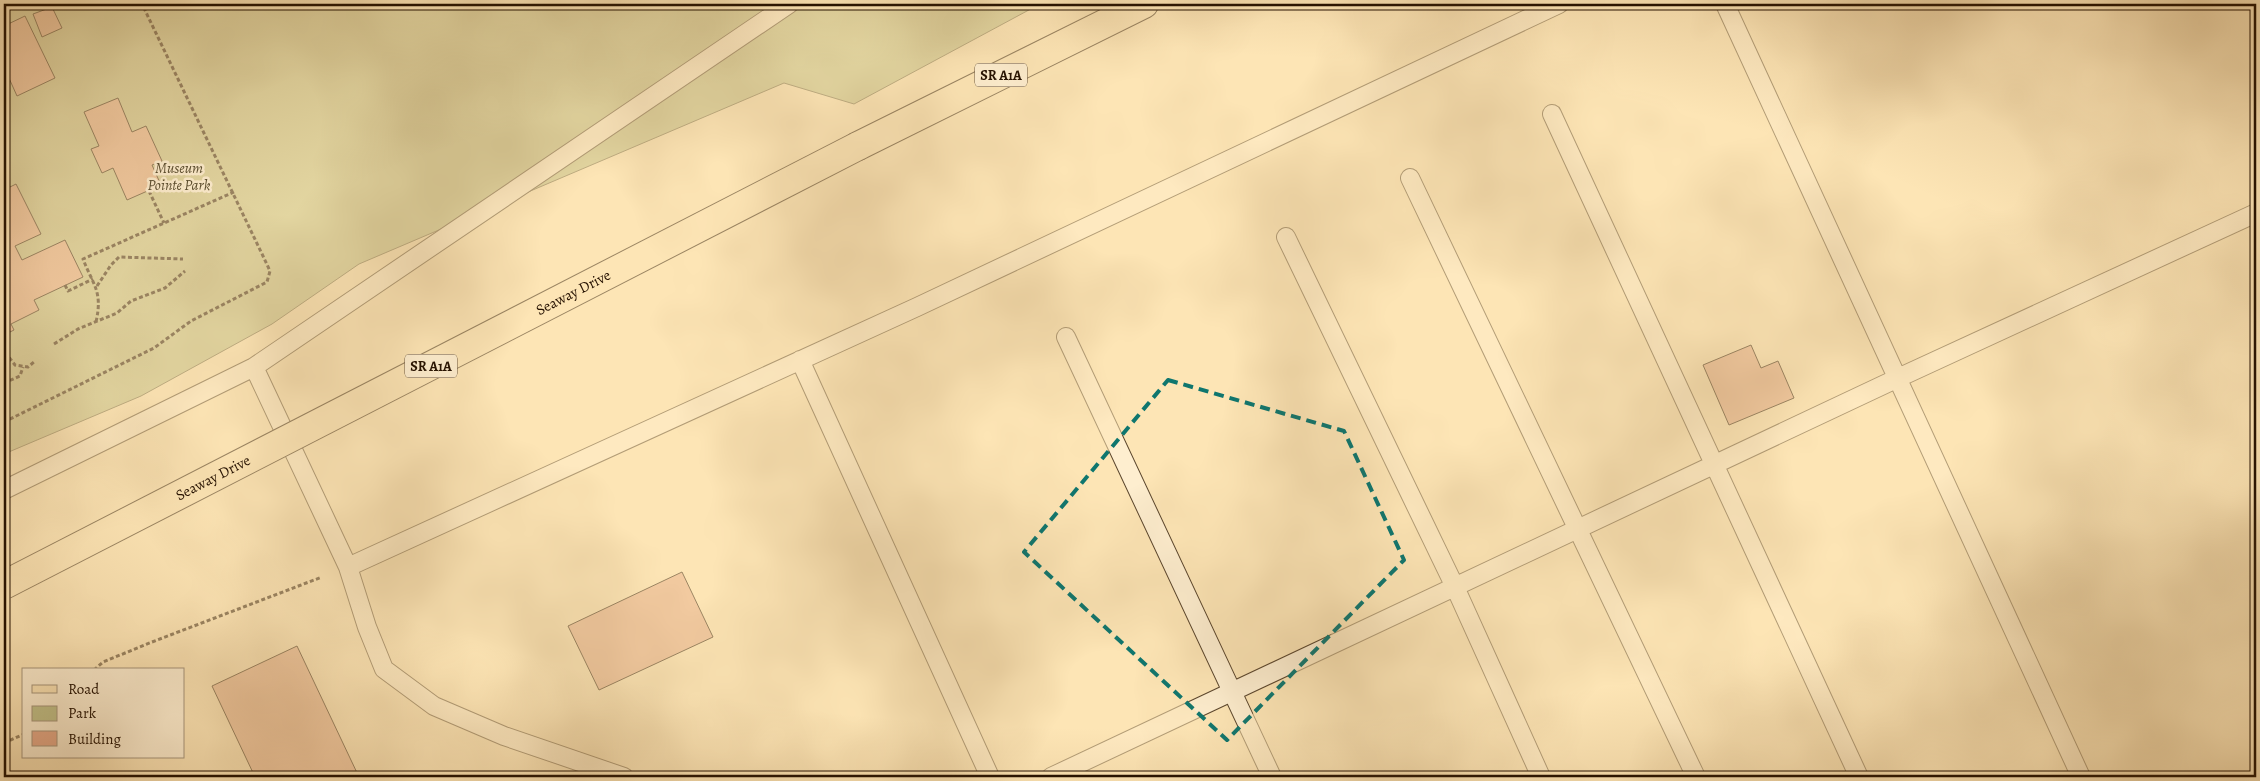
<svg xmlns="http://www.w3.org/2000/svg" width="2260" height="781" font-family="Alegreya,serif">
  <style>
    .green { fill: #c3c38b; stroke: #746a46 }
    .building { fill: #e7ab8a; stroke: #251100 }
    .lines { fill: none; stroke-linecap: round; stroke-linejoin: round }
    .service-casing { stroke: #5b462d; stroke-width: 20 }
    .primary-casing { stroke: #251100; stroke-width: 30 }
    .path { stroke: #251100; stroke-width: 3; stroke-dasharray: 4 2.5; stroke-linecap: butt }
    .service { stroke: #feeecf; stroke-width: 18 }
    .primary { stroke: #fde5b5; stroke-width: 28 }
    .primary-bridge-casing { stroke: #251100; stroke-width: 30; stroke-linecap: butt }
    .primary-bridge { stroke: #fde5b5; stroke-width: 28 }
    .marked { fill: none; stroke: #0f766e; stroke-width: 4; stroke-dasharray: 10 6; stroke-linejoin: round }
    .labels { text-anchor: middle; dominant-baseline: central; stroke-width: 5; stroke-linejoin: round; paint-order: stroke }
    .shield { fill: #feeecf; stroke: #66533e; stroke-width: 1 }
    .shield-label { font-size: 14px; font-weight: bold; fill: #251100 }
    .park-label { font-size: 15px; font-style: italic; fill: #5c4f31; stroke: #feeecf }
    .street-label { font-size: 15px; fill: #251100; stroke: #feeecf }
  </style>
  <rect width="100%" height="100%" fill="#fde5b5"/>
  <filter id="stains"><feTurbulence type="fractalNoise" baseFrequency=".004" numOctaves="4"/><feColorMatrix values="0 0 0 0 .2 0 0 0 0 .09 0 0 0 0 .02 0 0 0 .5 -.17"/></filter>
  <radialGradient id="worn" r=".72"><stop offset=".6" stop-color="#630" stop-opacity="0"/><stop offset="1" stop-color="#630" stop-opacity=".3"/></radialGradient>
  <path class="green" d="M4,4H1040L854,104L784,83L359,264L272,324L141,396L4,454Z"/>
  <path class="building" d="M52,7L62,28L42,37L33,14Z
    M25,16L55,78L17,96L4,67V26Z
    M118,98L132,132L146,126L162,161L152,165L161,185L127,200L113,168L102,173L91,149L99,146L84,112Z
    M4,175L10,187L16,184L41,234L15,246L22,260L65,240L83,277L34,300L39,310L11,324L14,330L4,335Z
    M1751,345L1761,368L1778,361L1794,398L1729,425L1703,365Z
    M682,572L713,637L599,690L568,626Z
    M297,646L359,777H255L212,686Z"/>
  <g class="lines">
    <defs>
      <path id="service" d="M1725,4L2081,777
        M1552,114L1859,777
        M1410,178L1696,777
        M1286,237L1455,587L1541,777
        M1066,337L1272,777
        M800,360L990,777
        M254,367L348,567L367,627L384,669L434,706L504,736L624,777
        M4,490L254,367L789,4
        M348,567L917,307L1559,4
        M1051,777L1898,378L2256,213"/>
      <path id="primary" d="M858,146L1144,4"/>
    </defs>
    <use href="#service" class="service-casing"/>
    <use href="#primary" class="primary-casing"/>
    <path class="path" d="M149,191L164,223
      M65,285L68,291L93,279
      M97,286L111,265L119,257L183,259
      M96,322C103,291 93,285 83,259L234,192
      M4,339L8,356L15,365L28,367L34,362
      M54,344L78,329L117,313L131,301L165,288L185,271
      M4,383L20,376L23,367
      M4,422L154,348L191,321L267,282L270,271L263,256L142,4
      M94,670L103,662L152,642L322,577
      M4,743L24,734"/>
    <use href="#service" class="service"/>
    <use href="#primary" class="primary"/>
    <defs>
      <g id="primary-bridge">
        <path id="s1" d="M4,585L858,146"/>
      </g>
    </defs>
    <use href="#primary-bridge" class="primary-bridge-casing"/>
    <use href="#primary-bridge" class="primary-bridge"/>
  </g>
  <path d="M0 0H2260V781H0ZM1168,380L1344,431L1404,560L1227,740L1024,552Z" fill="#fde5b5" fill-opacity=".55" fill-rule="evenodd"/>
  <path class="marked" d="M1168,380L1344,431L1404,560L1227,740L1024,552Z"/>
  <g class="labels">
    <g class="shield">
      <rect x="975" y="63.5" width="52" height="23" rx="4"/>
      <rect x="405" y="354.5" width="52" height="23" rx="4"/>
    </g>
    <g class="shield-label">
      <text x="1001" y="75">SR A1A</text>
      <text x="431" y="366">SR A1A</text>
    </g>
    <g class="park-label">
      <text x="179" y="168">Museum<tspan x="179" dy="17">Pointe Park</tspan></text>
    </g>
    <g class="street-label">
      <text stroke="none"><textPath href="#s1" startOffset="640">Seaway Drive</textPath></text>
      <text stroke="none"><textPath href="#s1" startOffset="235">Seaway Drive</textPath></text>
    </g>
  </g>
  <rect width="2260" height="781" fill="none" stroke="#fde5b5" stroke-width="20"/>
  <rect x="5" y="5" width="2250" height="771" fill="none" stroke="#251100" stroke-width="2.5"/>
  <rect x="10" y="10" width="2240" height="761" fill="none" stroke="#251100"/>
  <rect x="22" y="668" width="162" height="90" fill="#feeecf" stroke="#a7967c"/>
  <rect x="32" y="685" width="25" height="8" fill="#fde5b5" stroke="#a7967c"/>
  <text x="68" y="694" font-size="15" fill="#251100">Road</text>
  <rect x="32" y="706" width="25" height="15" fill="#c3c38b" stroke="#a7967c"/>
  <text x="68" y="718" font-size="15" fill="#251100">Park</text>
  <rect x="32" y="731" width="25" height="15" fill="#e7ab8a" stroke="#a7967c"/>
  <text x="68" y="744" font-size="15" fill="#251100">Building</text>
  <rect width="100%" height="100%" filter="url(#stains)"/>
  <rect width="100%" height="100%" fill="url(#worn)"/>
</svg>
